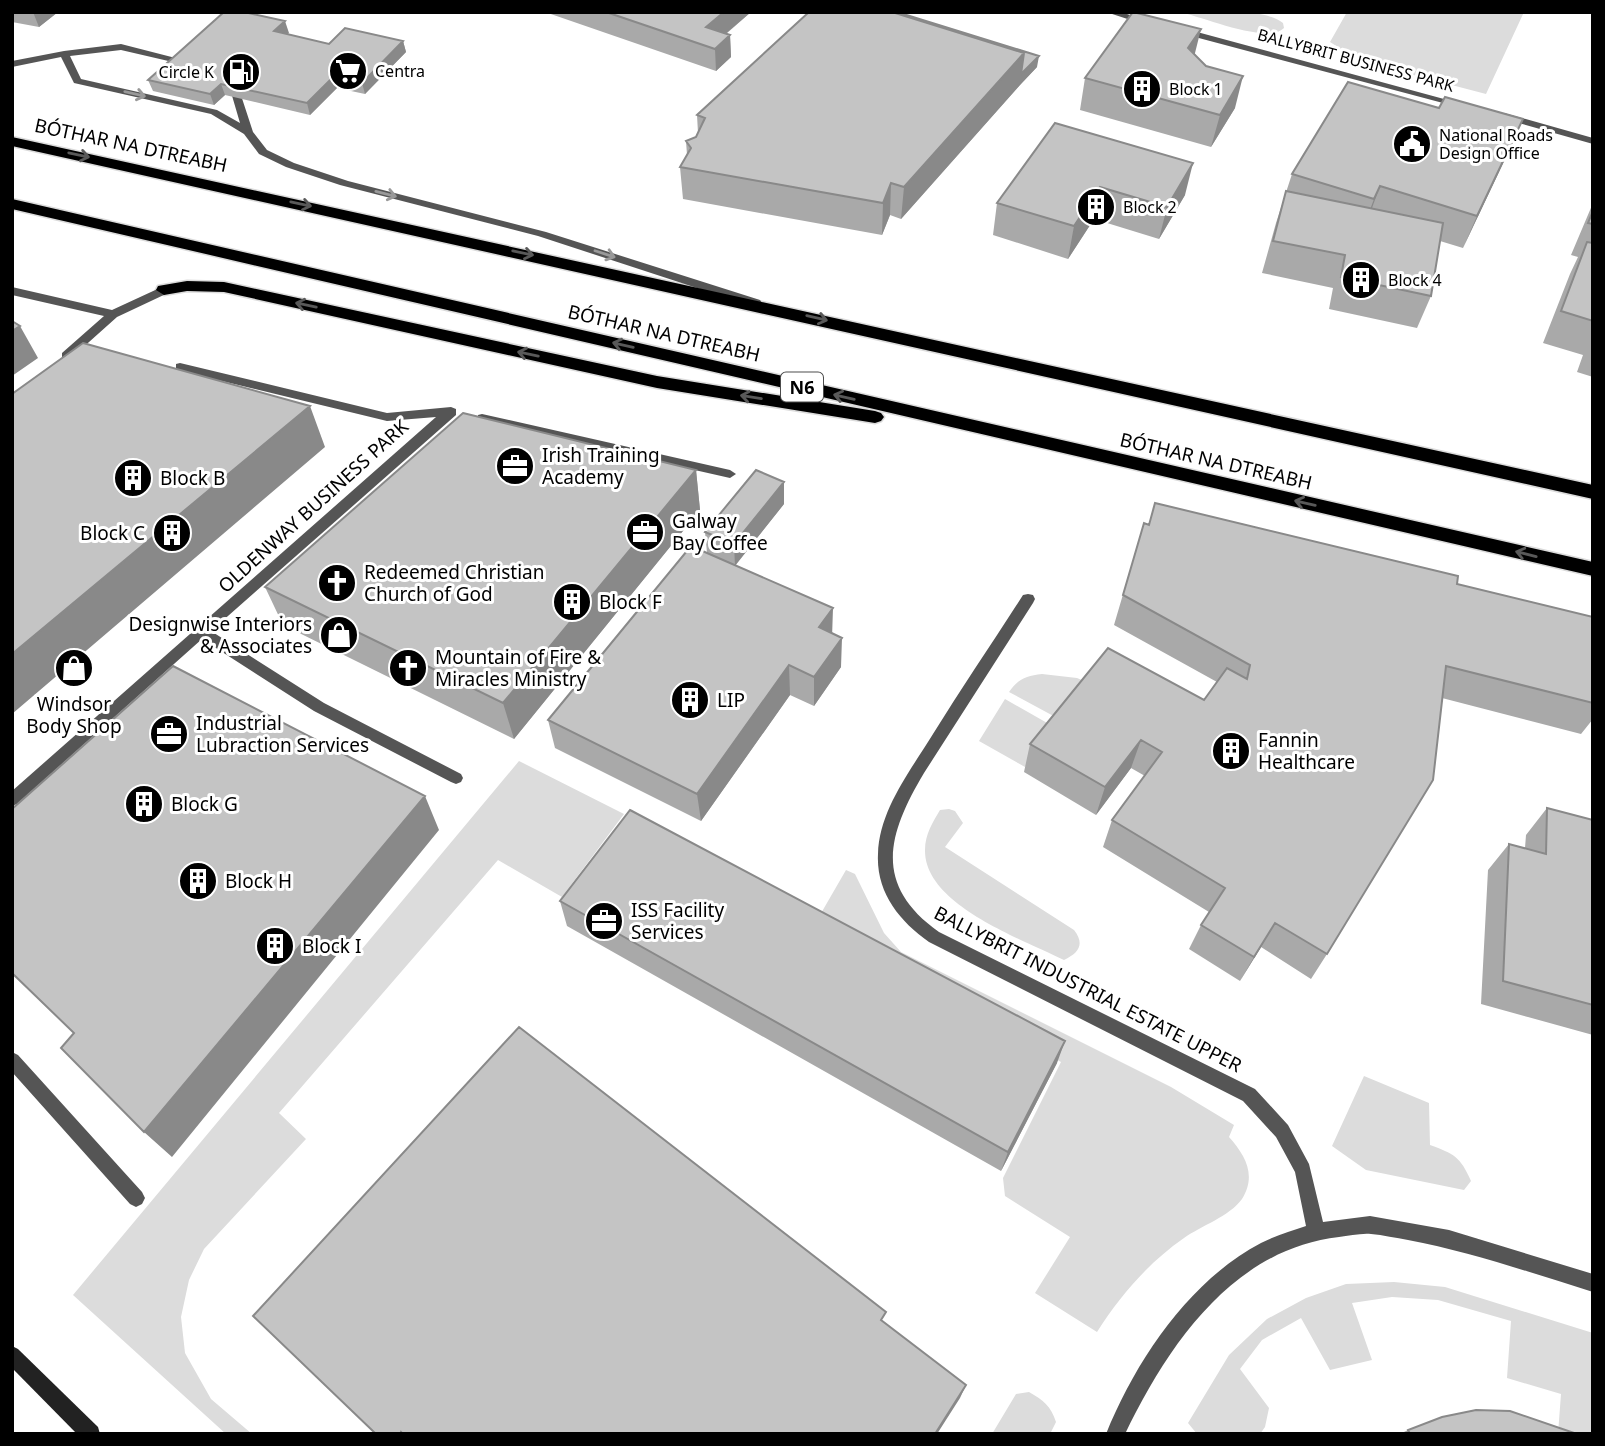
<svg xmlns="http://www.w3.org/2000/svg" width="1605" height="1446" font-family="'Noto Sans',sans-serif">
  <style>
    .green { fill: #dcdcdc }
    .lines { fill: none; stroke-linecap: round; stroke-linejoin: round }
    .highway-casing { stroke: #dbdbdb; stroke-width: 3 }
    .lane { fill: #555; fill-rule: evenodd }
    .street { fill: #555; fill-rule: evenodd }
    .secondary { fill: #222; fill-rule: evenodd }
    .highway { fill: #000; fill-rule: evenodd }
    .wall { fill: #a9a9a9 }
    .shaded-wall { fill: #898989 }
    .building { fill: #c4c4c4; stroke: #898989; stroke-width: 2 }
    .oneway { stroke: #999 }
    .oneway2 { stroke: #595959 }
    .labels { text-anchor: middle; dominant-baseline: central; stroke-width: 6; stroke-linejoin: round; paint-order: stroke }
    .far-street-label { font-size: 16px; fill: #000; stroke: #fff }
    .far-poi-label { font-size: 16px; fill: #000; stroke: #fff; text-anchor: start }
    .shield { fill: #fff; stroke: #4c4c4c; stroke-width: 2 }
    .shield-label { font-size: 18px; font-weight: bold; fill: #000 }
    .street-label { font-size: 19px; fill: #000; stroke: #fff }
    .poi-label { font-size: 19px; fill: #000; stroke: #fff; text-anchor: start }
  </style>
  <rect width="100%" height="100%" fill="#fff"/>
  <path class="green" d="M1179,12C1207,12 1260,6 1283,23L1284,28C1268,45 1201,16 1179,12Z
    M1347,12H1524L1486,94L1360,61L1330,42Z
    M1042,674L1077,678L1091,684L1059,719L1009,692C1018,679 1026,676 1042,674Z
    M1005,699L1056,728L1025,767L979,741Z
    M519,761L624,814L562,897L498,860L279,1113L306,1139L204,1249L189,1280L181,1317L185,1353L211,1399L252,1434H226L73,1295Z
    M949,809L955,811L963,823L945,847L1074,930C1085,944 1079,953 1064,960C1022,939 924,905 925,850C925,834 933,822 940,810Z
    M686,862L820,915L846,870L855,874L884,933L901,952L1171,1087L1234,1125L1229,1137C1245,1155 1257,1175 1242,1199C1230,1216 1201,1226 1184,1238C1148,1263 1120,1296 1097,1332L1035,1293L1070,1237L1005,1196L1003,1178L1061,1062Z
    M1364,1076L1429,1103L1430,1145C1454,1154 1460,1156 1471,1181L1464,1190L1366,1170L1332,1146Z
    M1394,1282L1445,1287L1593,1333V1434H1558L1561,1394L1507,1378L1511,1321L1438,1300L1392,1297L1352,1303L1372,1360L1330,1370L1301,1318L1262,1340L1240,1369L1269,1408L1265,1427L1260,1434H1197L1188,1423L1229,1355L1267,1319L1306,1298L1346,1284Z
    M1029,1392C1043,1400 1051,1406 1056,1422L1050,1434H992L1016,1394Z"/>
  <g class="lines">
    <defs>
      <path id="highway" d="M12,137L1593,485V499L12,146Z
        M12,199L1593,562V576L12,209Z
        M187,281L224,282L657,376L875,411L881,413L884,417L881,421L875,423L657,388L224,292L187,291L164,295L156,290L158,286Z"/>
    </defs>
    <use href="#highway" class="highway-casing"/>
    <path class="lane" d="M121,44L195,63L190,66L121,50L70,56L81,79L217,110L240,123L228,82L236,80L253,132L267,150L294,163L348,181L546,232L760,300L762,303L760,306H752L538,236L340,185L286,167L259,154L244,134L211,114L74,83L61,57L12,67V61L64,51Z
      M164,286L168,287V293L117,317L70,359H62V353L104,316L12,295V287L112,310Z
      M180,363L387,413L451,407L456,409V415L211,631L324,703L461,774L463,778L461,782L456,784L451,782L314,711L202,639L17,804L12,806V791L436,417L387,421L176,370V364Z
      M482,414L730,470L736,474L730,478L478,421V415Z
      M12,1052L18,1055L142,1192L145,1198L142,1204L136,1207L130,1204L12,1072Z"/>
    <path class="street" d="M1106,12H1121L1151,22L1146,25Z
      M1180,29H1186L1466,105L1458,107L1180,33Z
      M1504,113L1593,138V144L1501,118V114Z
      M1028,594L1033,595L1035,599L1033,603L924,773C887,835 873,885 939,932L1255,1089L1288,1125L1309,1164L1323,1222L1370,1216L1449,1230L1593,1274V1292C1532,1273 1471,1252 1408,1240C1396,1238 1383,1235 1371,1234C1361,1233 1349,1236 1339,1237C1233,1249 1168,1345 1125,1434H1106C1136,1360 1189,1281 1261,1243C1275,1236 1291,1231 1306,1226L1295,1172L1276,1137L1243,1101L929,942C899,921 876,892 878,854C879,810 911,770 933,734C962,687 993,642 1023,595Z"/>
    <path class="secondary" d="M12,1346L18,1349L98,1427L100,1434H77L12,1368Z"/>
    <use href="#highway" class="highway"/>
  </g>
  <path class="wall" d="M12,12H58L39,27L12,22Z
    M545,12H751L726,34L730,35L731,57L716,71Z
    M289,33L287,34L329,44L403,41L406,52L365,94L337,88L310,115L225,95L214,105L153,91L148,80Z
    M1195,54L1235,108L1211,147L1080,110L1085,78Z
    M1037,67L1020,85L901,219L890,215L882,235L683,199L680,167L687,155L686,141L696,137L698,133L697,115Z
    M1439,108L1523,119L1463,248L1440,241L1431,296L1417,328L1329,309L1333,288L1262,273L1276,223L1292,174Z
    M1055,123L1185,195L1159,239L1094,219L1068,259L993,235L997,203Z
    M1593,203V377L1577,372L1583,355L1543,343L1570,274L1578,257L1571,255Z
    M696,470L700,510L514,739L283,625L265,587Z
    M784,504L735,565L832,633L841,667L814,706L790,695L701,821L555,748L548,720L707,553L705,532Z
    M1144,523L1457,584L1593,703V719L1581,734L1442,698L1327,954L1311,979L1261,947L1240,981L1189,949L1201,925L1209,912L1103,847L1112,820L1145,776L1131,768L1096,815L1024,772L1030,744L1204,700L1217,682L1114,625Z
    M1547,808L1593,820V1035L1481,1004L1488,870L1509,844L1525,848L1526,835Z
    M560,901L1057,1063L1001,1171L567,926Z
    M1408,1430L1577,1434H1400Z"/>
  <path class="shaded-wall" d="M33,12H58L39,27Z
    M724,12H751L710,47L706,27Z
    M285,21L289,33L278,43L274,31Z
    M1201,29L1193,61L1188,48Z
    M730,35L731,57L716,71L715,49Z
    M403,41L406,52L365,94L362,83Z
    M1024,53L1039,56L1037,67L1020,85L901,219L904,187Z
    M334,76L337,88L310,115L307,103Z
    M1243,76L1235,108L1211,147L1220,115Z
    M221,84L225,95L214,105L210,94Z
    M1523,119L1509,151L1463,248L1477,216Z
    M1193,163L1185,195L1159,239L1167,207Z
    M891,183L890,215L882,235L883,203Z
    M1380,186L1368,219L1362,231L1374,199Z
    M1100,187L1094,219L1068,259L1074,226Z
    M20,326L38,358L12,376V331Z
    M310,406L325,447L12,714V654Z
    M696,470L700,510L514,739L503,703Z
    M784,482V504L735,566L734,544Z
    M833,608L832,638L819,627Z
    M842,638L841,667L814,706V677Z
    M789,665L790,695L701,821L697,794Z
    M1141,740L1131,768L1096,815L1105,787Z
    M425,796L439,830L172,1157L144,1132Z
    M1275,923L1261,947L1240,981L1254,957Z
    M1065,1041L1057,1063L1001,1171L1008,1152Z
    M966,1385L960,1398L937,1434H935Z"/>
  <path class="building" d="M224,12H244L285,21L274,31L329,44L345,28L403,41L362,83L334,76L307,103L221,84L210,94L148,80Z
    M606,12H724L706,27L730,35L715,49Z
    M809,12H892L1024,53L904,187L891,183L883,203L680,167L691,148L686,141L696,137L705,118L697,115Z
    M892,12H897L1039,56L1021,74L1024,53Z
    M1133,12L1201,29L1188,48L1206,66L1243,76L1220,115L1085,78Z
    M1348,82L1439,108L1445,97L1523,119L1477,216L1380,186L1374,199L1292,174Z
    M1055,123L1193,163L1167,207L1100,187L1074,226L997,203Z
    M1286,191L1443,223L1431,296L1341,277L1345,255L1273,241Z
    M1593,211V224L1588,223Z
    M1587,242L1593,243V321L1561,311Z
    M12,321L20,326L12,331Z
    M83,343L310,406L12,654V394Z
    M463,413L696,470L503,703L265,587Z
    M756,470L784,482L734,544L705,532Z
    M1155,503L1458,576L1457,584L1593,617V703L1446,666L1433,780L1327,954L1275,923L1254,957L1201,925L1225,888L1112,820L1162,752L1141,740L1105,787L1030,744L1108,648L1204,700L1227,668L1247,679L1250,665L1123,595L1144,523L1149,525Z
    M691,546L833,608L819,627L842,638L814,677L789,665L697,794L548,720Z
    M173,666L425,796L144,1132L61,1048L74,1033L12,973V809Z
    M1547,808L1593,820V1005L1503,981L1509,844L1546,854Z
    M630,810L1065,1041L1008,1152L560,901Z
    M519,1027L886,1312L881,1320L966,1385L935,1434H403L401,1432L400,1434H376L253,1316Z
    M1476,1410L1510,1411L1577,1434H1410L1408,1430L1442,1417Z"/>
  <defs><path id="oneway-shaft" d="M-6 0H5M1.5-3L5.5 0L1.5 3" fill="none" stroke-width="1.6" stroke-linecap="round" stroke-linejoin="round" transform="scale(1.75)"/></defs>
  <g class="oneway">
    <use href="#oneway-shaft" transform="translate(135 94) rotate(13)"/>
    <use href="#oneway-shaft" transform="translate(386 194) rotate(14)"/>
    <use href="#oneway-shaft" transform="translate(605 254) rotate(18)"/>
  </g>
  <g class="oneway2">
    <use href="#oneway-shaft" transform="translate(79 155) rotate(12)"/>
    <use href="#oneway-shaft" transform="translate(301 204) rotate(12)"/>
    <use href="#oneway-shaft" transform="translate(523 253) rotate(12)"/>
    <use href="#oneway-shaft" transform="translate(306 305) rotate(-168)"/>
    <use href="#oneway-shaft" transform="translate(817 318) rotate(13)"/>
    <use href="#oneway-shaft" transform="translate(623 345) rotate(-167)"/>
    <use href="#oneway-shaft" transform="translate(528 354) rotate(-168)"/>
    <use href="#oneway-shaft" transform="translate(751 397) rotate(-171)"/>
    <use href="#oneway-shaft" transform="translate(844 397) rotate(-167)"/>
    <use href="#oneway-shaft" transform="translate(1305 503) rotate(-167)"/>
    <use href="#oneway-shaft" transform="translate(1526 554) rotate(-166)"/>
  </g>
  <defs>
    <symbol id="supermarket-disc" viewBox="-11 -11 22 22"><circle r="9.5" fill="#000" stroke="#fff"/><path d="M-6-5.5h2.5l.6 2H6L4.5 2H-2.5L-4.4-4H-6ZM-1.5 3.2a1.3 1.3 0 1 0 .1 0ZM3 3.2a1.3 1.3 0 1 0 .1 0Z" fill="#fff"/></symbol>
    <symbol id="fuel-disc" viewBox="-11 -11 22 22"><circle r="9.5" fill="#000" stroke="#fff"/><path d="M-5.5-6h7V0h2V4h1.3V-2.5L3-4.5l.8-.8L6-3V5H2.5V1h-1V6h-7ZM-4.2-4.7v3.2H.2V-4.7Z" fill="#fff"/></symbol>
    <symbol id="building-disc" viewBox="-11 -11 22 22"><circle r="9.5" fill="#000" stroke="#fff"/><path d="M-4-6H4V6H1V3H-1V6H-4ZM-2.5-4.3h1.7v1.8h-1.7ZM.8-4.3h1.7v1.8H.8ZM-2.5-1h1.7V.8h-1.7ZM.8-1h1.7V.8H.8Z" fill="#fff"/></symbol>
    <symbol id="civic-disc" viewBox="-11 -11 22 22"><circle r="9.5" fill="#000" stroke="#fff"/><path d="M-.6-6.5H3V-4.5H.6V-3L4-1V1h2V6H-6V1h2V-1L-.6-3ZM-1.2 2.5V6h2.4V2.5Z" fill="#fff"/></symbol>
    <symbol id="office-disc" viewBox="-11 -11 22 22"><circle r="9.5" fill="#000" stroke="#fff"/><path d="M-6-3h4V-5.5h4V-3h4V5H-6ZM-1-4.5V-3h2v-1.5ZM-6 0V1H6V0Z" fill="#fff"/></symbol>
    <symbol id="church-disc" viewBox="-11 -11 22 22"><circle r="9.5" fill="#000" stroke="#fff"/><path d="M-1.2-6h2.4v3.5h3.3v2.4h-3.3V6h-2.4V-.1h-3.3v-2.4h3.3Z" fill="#fff"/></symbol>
    <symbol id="shop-disc" viewBox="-11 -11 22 22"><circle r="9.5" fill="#000" stroke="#fff"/><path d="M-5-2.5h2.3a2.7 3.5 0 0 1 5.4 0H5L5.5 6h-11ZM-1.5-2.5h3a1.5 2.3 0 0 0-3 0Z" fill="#fff"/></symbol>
  </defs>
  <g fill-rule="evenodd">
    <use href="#supermarket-disc" x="326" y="49" width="44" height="44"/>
    <use href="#fuel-disc" x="219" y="50" width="44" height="44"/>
    <use href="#building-disc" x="1120" y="67" width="44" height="44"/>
    <use href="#civic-disc" x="1390" y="122" width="44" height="44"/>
    <use href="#building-disc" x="1074" y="185" width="44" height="44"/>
    <use href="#building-disc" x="1339" y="258" width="44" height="44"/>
    <use href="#office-disc" x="493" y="444" width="44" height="44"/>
    <use href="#building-disc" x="111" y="456" width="44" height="44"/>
    <use href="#office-disc" x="623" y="510" width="44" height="44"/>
    <use href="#building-disc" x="150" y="511" width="44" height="44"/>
    <use href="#church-disc" x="315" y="561" width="44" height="44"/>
    <use href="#building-disc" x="550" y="580" width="44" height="44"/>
    <use href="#shop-disc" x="317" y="613" width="44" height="44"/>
    <use href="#shop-disc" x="52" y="646" width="44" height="44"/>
    <use href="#church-disc" x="386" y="646" width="44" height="44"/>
    <use href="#building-disc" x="668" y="678" width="44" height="44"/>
    <use href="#office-disc" x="147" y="712" width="44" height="44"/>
    <use href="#building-disc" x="1209" y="729" width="44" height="44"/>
    <use href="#building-disc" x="122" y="782" width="44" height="44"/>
    <use href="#building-disc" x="176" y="859" width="44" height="44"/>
    <use href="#office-disc" x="582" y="899" width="44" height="44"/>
    <use href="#building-disc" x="253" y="924" width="44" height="44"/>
  </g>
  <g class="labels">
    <g class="far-street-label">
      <text transform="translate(1356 60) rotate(15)">BALLYBRIT BUSINESS PARK</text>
    </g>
    <g class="far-poi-label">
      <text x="375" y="71">Centra</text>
      <text x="214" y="72" text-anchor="end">Circle K</text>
      <text x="1169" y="89">Block 1</text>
      <text x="1439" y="135">National Roads<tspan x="1439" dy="18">Design Office</tspan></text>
      <text x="1123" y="207">Block 2</text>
      <text x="1388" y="280">Block 4</text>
    </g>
    <rect class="shield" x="781" y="372.5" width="42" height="29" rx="5"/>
    <g class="shield-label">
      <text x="802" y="387">N6</text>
    </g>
    <g class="street-label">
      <text transform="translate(131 145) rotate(12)">BÓTHAR NA DTREABH</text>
      <text transform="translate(664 333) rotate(13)">BÓTHAR NA DTREABH</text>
      <text transform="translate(1216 461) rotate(13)">BÓTHAR NA DTREABH</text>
      <text transform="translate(313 506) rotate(-42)">OLDENWAY BUSINESS PARK</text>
      <text transform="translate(1088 989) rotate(27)">BALLYBRIT INDUSTRIAL ESTATE UPPER</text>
    </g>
    <g class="poi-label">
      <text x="542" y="455">Irish Training<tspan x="542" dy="22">Academy</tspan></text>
      <text x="160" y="478">Block B</text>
      <text x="672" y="521">Galway<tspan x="672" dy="22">Bay Coffee</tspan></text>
      <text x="145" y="533" text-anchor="end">Block C</text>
      <text x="364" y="572">Redeemed Christian<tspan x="364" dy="22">Church of God</tspan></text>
      <text x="599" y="602">Block F</text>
      <text x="312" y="624" text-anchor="end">Designwise Interiors<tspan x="312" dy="22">&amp; Associates</tspan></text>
      <text x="435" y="657">Mountain of Fire &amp;<tspan x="435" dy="22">Miracles Ministry</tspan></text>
      <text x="717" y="700">LIP</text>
      <text x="74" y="704" text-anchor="middle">Windsor<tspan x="74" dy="22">Body Shop</tspan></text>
      <text x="196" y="723">Industrial<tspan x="196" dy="22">Lubraction Services</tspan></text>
      <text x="1258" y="740">Fannin<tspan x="1258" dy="22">Healthcare</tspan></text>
      <text x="171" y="804">Block G</text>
      <text x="225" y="881">Block H</text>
      <text x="631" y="910">ISS Facility<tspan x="631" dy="22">Services</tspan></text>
      <text x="302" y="946">Block I</text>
    </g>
  </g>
  <rect width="1605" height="1446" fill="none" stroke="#000000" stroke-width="28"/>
</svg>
